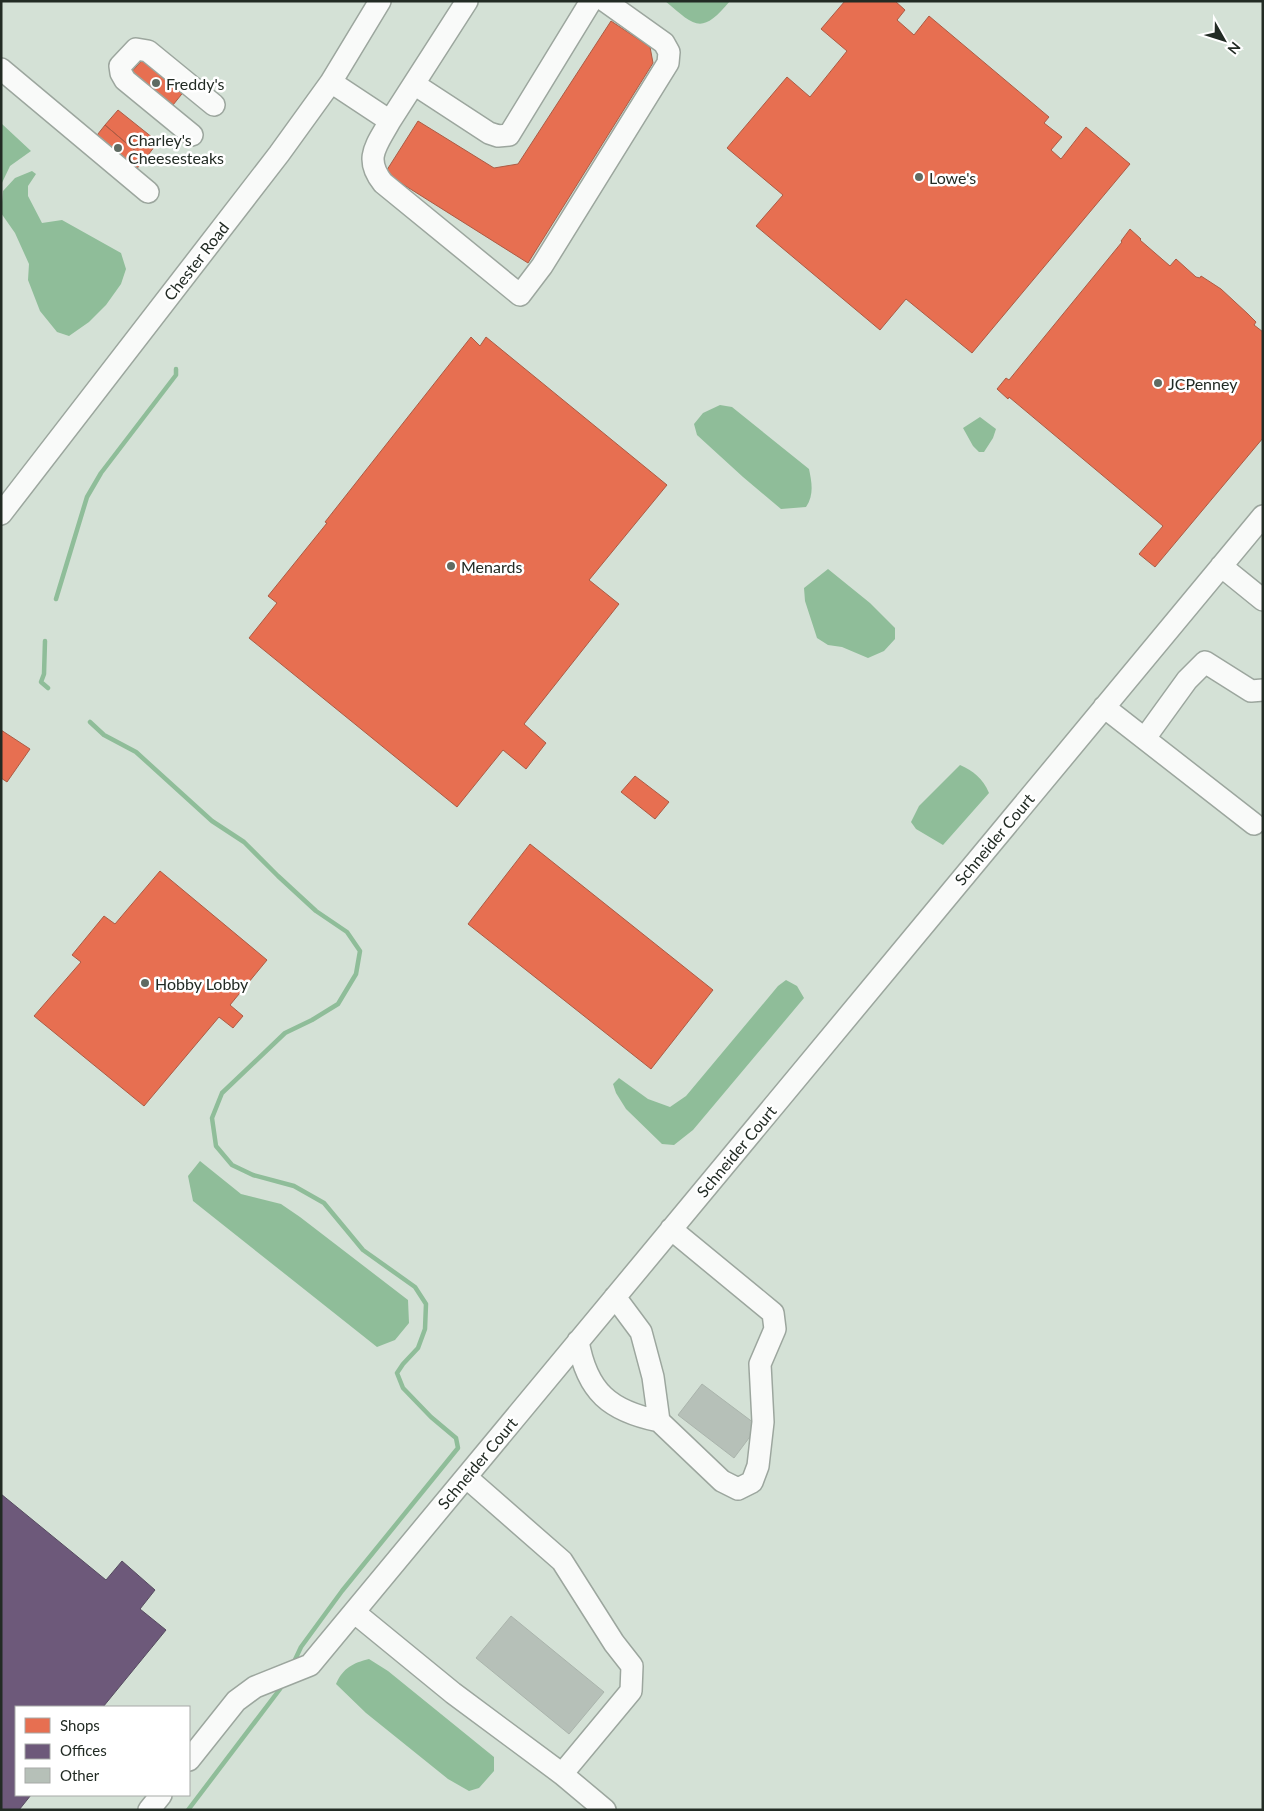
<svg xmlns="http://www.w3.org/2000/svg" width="1264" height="1811" font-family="Lato,sans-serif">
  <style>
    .water { fill: #8fbd99 }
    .shops { fill: #e76f51; stroke: #ac5b44 }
    .offices { fill: #6d597a; stroke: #564b60 }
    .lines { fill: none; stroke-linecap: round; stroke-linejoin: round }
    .stream { stroke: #8fbd99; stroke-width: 4.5 }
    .building { fill: #b6c0b8; stroke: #aab4ac }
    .minor-casing { stroke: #9ca69e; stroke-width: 24 }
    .minor { stroke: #f9faf9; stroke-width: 21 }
    .poi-dot { fill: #606b62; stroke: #fff; stroke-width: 2 }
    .labels { text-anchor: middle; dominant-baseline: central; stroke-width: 5; stroke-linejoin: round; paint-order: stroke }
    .poi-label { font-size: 16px; fill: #222b24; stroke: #fff; text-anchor: start }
    .street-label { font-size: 16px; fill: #222b24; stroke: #fff }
  </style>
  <rect width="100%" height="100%" fill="#d4e1d6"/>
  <path class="water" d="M665,1H730C701,36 695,26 665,1Z
    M2,124L31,151L10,166L1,185Z
    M32,171L36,174L28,186V196L42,223L62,220L121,253L126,269L121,284L106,305L89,322L69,336L57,332L40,311L28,280L29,264L15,233L1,213L3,191L15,178Z
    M720,405L732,407L809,469C812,483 814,495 806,507L781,509L743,477L697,435L694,424L703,413Z
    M980,417L996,429L993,438L984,452H979L973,446L963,428Z
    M828,569L870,603L895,628V639L884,651L868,658L842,647L828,645L817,638L805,601L804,588Z
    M960,765C973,771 983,778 989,793L943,845L916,829L911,822L919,806Z
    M786,980L797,986L804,998L693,1130L674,1145L662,1144L626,1109L616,1093L613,1084L619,1078L648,1099L670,1107L686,1096L778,986Z
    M200,1161L241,1194L281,1204L300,1217L408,1300L409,1323L395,1340L377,1347L193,1201L188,1176Z
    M369,1659L388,1671L494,1757V1771L479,1788L469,1791L448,1779L366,1713L336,1684C343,1668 353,1663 369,1659Z"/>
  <path class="shops" d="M845,1H895L905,10L897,20L914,35L929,16L1049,117L1044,123L1062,137L1051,150L1061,159L1086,127L1130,164L972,353L906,299L880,330L756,226L783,195L727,148L787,77L810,97L847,51L821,29Z
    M611,21L650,47L653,63L528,263L385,173L418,121L494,168L518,164Z
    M145,57L185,90L169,110L128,76Z
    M118,110L158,142L145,159L105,125Z
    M105,125L145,159L134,172L94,139Z
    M1130,229L1141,239L1140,240L1170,266L1176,259L1196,277L1200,278L1201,276L1221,289L1248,314L1256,322L1254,325L1263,332V438L1155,567L1139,554L1163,526L1009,397L1008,399L997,389L1006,378L1009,380L1122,242L1121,241Z
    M471,337L480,346L486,337L667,485L589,580L619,604L524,724L546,743L526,769L503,750L457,807L249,638L277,603L268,596L327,523L325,522Z
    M1,730L30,749L7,782L1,778Z
    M635,776L669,802L655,819L621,792Z
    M530,844L713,990L651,1069L468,924Z
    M160,871L267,960L230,1005L243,1016L233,1028L219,1017L144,1106L34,1016L81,962L72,955L104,916L115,924Z"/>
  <path class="offices" d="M1,1494L106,1580L122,1561L155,1590L140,1609L166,1630L103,1707H16V1795H31L19,1810H1Z"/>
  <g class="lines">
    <path class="stream" d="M56,599L87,497L101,473L176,375V369
      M45,641L44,674L41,682L48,688
      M90,722L104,735L136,752L212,821L244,842L278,876L316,911L347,932L360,951L356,974L338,1004L312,1020L285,1033L222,1093L212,1118L216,1146L232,1165L253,1175L294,1186L324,1203L363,1250L415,1287L426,1304L425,1329L418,1348L403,1364L397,1373L403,1388L431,1417L456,1438L458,1448L342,1591L301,1647L293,1664
      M188,1810L280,1689"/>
  </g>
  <path class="building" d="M702,1384L758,1426L734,1458L678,1415Z
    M511,1616L604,1692L569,1734L476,1658Z"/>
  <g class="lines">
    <defs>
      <path id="minor" d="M1,69L148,192
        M331,82L390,121L467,1
        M414,84L489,133L498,136L509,135L591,1
        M390,121C377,145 363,158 383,183L520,295L542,266L668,63L669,52L664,43L605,1
        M192,135L125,80L121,73L120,66L136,49L148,51L214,105
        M1,514L279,154L331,82L380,1
        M1221,566L1263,600
        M1104,707L1254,824
        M1145,738L1187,680L1205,662L1251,691L1263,690
        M615,1297L641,1332L653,1377L659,1421L722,1481L738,1489L752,1482L758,1466L763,1422L760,1364L775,1329L773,1313L671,1229
        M578,1341C587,1392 610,1411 659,1421
        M354,1612L453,1693L562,1774L631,1691L632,1666L614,1643L562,1561L466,1477
        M189,1760L236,1701L255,1687L310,1665L1263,516
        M562,1774L605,1810
        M149,1810L161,1795"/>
    </defs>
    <use href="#minor" class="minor-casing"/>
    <use href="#minor" class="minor"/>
  </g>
  <g class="poi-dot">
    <circle cx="156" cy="83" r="5"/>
    <circle cx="118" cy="148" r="5"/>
    <circle cx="919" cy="177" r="5"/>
    <circle cx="1158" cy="383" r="5"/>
    <circle cx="451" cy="566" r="5"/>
    <circle cx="145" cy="983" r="5"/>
  </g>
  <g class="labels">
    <g class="poi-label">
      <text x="166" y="83">Freddy's</text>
      <text x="128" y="139">Charley's<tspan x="128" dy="18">Cheesesteaks</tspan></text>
      <text x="929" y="177">Lowe's</text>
      <text x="1168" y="383">JCPenney</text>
      <text x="461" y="566">Menards</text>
      <text x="155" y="983">Hobby Lobby</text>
    </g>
    <g class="street-label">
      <text transform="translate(196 261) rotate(-52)">Chester Road</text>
      <text transform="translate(994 839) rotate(-50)">Schneider Court</text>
      <text transform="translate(736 1151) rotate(-50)">Schneider Court</text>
      <text transform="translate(477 1463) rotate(-50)">Schneider Court</text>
    </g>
  </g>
  <rect width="1264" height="1811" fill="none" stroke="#222b24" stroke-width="5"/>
  <rect x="15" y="1706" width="175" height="90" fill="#ffffff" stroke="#a7aaa7"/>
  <rect x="25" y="1718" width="25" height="15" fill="#e76f51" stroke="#a7aaa7"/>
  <text x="60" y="1731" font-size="15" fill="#222b24">Shops</text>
  <rect x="25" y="1744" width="25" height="15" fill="#6d597a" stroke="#a7aaa7"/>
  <text x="60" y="1756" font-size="15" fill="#222b24">Offices</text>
  <rect x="25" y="1768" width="25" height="15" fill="#b6c0b8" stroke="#a7aaa7"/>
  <text x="60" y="1781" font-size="15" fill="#222b24">Other</text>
  <g transform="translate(1224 40) rotate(129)" stroke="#ffffff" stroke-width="4" paint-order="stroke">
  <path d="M0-4L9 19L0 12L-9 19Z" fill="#222b24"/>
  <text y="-8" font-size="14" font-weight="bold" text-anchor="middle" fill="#222b24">N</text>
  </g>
</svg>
